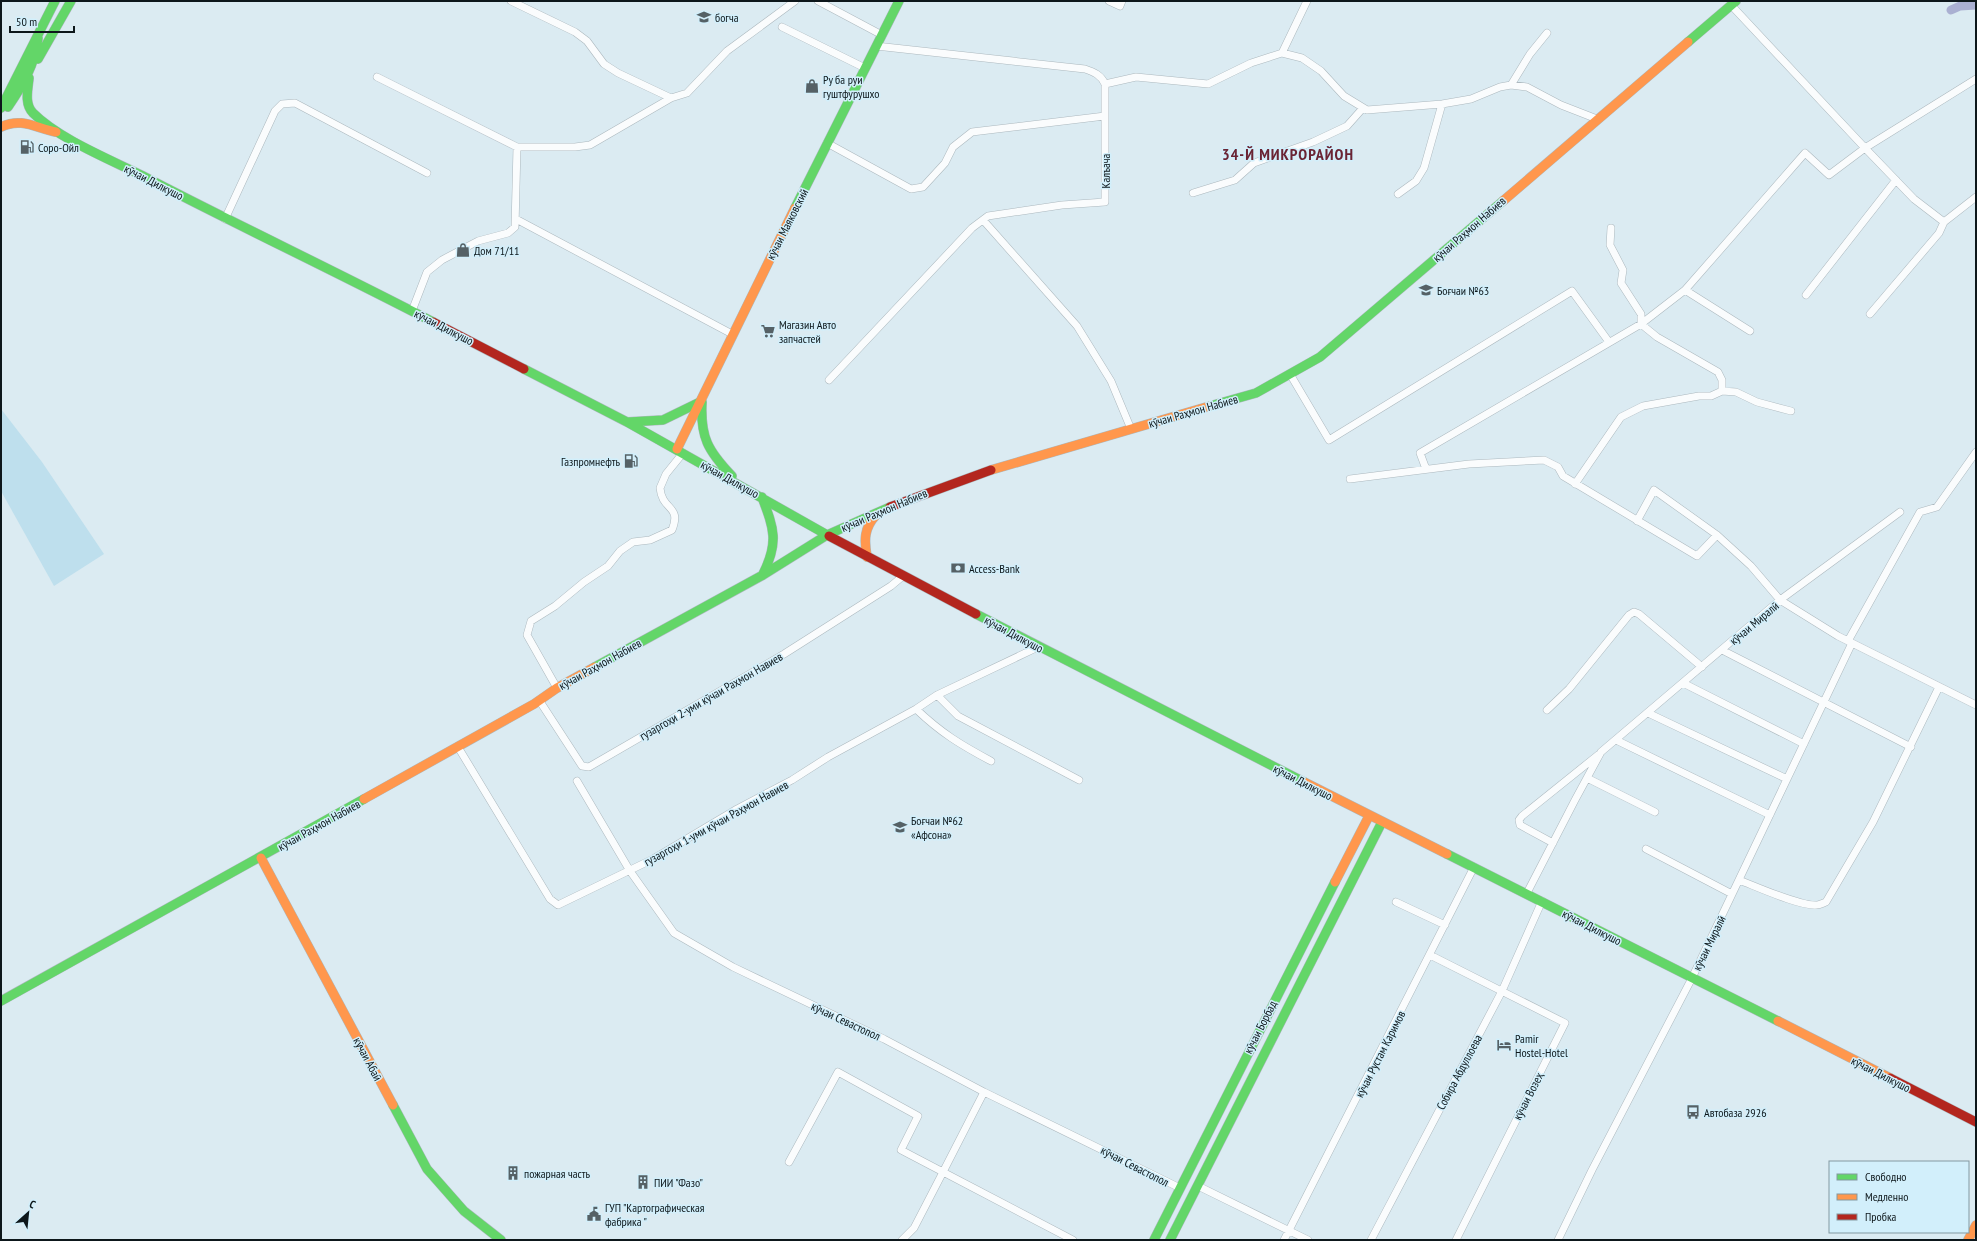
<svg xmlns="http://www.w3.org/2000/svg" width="1977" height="1241" font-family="'PT Sans Narrow',sans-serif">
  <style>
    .green { fill: #bedfed }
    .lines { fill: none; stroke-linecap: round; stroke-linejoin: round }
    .canal { stroke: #aab0d2; stroke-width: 9 }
    .street-casing { stroke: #acb8be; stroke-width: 8 }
    .fast-casing { stroke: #acb8be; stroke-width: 10 }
    .slow-casing { stroke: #acb8be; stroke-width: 10 }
    .jam-casing { stroke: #acb8be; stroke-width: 10 }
    .street { stroke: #fafcfd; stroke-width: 7 }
    .fast { stroke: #63d668; stroke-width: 9 }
    .slow { stroke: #ff974d; stroke-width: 9 }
    .jam { stroke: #b3261e; stroke-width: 9 }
    .labels { text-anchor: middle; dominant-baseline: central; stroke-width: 3; stroke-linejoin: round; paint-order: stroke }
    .poi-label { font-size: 12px; fill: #0d171b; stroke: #d2effb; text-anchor: start }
    .street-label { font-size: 12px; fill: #0d171b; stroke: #d2effb }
    .district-label { font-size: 16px; font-weight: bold; letter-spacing: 1px; fill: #6a2434; stroke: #d2effb }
  </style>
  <rect width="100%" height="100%" fill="#dbebf2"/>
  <path class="green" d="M1,409L42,462L104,554L54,586L1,491Z"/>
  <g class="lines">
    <path class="canal" d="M1951,10L1960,6L1976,5"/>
    <defs>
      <path id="street" d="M511,1L575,32L587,41L604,64L618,73L671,98
        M818,1L882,35
        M1109,1L1120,6L1122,1
        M1731,5L1865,148L1914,199L1944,222
        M782,27L865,68
        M876,46L1085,69C1094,72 1101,75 1105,84
        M1282,53L1302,58L1321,71L1344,96L1367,110L1442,104L1471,99L1500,87L1511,85L1527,87L1561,105L1597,119
        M377,77L517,147H575L590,145L671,98L687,93L727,51L795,1
        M1511,85L1530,54L1547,33
        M827,143L911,189L923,187L945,163L953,147L972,132L1105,116
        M1193,193L1235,180L1254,163L1313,142L1347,126L1363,108
        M1398,194L1416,181L1424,168L1442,104
        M225,219L275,111L282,104L295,103L427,173
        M516,219L732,334
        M983,220L1077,326L1111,381L1131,429
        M1611,228L1610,245L1623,270L1621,283L1641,314V324L1657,337L1718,372L1722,380V391
        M1685,290L1750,331
        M1806,295L1896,180
        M412,311L427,272L442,260L478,241L508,233L515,227L517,147
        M1870,314L1939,233L1944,222L1976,197
        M1290,374L1329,440L1572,291L1609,342
        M829,380L972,228L988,216L1062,205L1105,202V84L1136,77L1208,84L1251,63L1282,53L1307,1
        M1426,469L1420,453L1641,324L1685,290L1805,153L1829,175L1865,148L1976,79
        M1350,479L1469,464L1544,460L1558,467L1563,476L1697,556L1717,535
        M1575,484L1621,417L1643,406L1699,396H1711L1722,391L1736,392L1757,402L1791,411
        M1637,521L1654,490L1717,535L1751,566L1780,600L1900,512
        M1848,641L1920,512L1937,507L1976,452
        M1722,650L1911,747
        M1683,683L1804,744
        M557,688L527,635L531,621L555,606L584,582L608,566L620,551L633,542L650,540L672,530C682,505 662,511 660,488L666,474L683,453
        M937,695L958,716L1079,780
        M539,700L582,766L589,767L784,654L891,586L903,576
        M916,709C941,733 961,745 991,761
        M1547,710L1569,689L1629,615L1634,612L1639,614L1702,667
        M1648,713L1787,779
        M1616,740L1770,815
        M458,747L550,899L558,905L653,859L737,809L792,780L828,757L916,709L937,695L1038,647
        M1587,778L1655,812
        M577,781L630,871L674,933L733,967L884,1039L984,1092L1180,1188
        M1553,843L1520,825L1519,820L1522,816L1598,755
        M1646,849L1732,894
        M1739,880C1755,886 1801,907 1817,905C1820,905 1823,903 1826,902L1873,822L1939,687
        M1527,893L1575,800L1601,752L1780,600L1838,636L1976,705
        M1396,902L1445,925
        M1430,955L1565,1023L1456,1240
        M984,1092L943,1172L1073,1240
        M789,1162L838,1072L918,1116L901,1150L943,1172L914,1228L902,1240
        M1198,1186L1308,1240
        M1284,1240L1474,867
        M1371,1240L1502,991L1542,901
        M1558,1240L1592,1170L1692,978L1852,643"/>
      <path id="fast" d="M1688,42L1736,1
        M38,59L71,1
        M29,78C28,89 24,104 33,113C59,139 109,159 143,176C239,226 337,272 433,322
        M8,107C23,85 35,65 38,38
        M1,108L55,1
        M795,208L899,1
        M524,369L627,422L829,536
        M702,402C700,437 708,451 732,476
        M1210,406L1256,393L1320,357L1503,201
        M628,422L663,420L700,402
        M762,497C774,529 779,542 763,574
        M976,614L1304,782
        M595,667L763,575L827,535L890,507
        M1447,854L1778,1021
        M1,1001L364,799
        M393,1105L427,1169L464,1211L501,1240
        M1154,1240L1335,882
        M1170,1240L1382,822"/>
      <path id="slow" d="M1,127C21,117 36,128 56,132
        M1503,201L1688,42
        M677,449L795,208
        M991,470L1210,406
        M867,557C864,540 864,528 876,515
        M1304,782L1447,854
        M364,799L534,704L557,688L595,667
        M261,858L393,1105
        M1335,882L1369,816
        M1778,1021L1890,1078
        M1968,1240L1976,1225"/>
      <path id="jam" d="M433,322L524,369
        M890,507L991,470
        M829,536L976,614
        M1890,1078L1976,1122"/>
    </defs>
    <use href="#street" class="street-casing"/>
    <use href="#fast" class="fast-casing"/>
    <use href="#slow" class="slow-casing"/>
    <use href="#jam" class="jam-casing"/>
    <use href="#street" class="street"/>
    <use href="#fast" class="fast"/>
    <use href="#slow" class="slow"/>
    <use href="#jam" class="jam"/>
  </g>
  <defs>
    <symbol id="school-bare" viewBox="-9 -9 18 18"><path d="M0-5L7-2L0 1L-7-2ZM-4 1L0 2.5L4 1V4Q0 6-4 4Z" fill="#556166" stroke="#d2effb" stroke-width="2.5" paint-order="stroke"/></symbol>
    <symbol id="shop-bare" viewBox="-9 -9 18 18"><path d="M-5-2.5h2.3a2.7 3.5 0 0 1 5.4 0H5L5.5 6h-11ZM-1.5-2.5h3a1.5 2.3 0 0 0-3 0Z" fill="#556166" stroke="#d2effb" stroke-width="2.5" paint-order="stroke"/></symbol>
    <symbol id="fuel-bare" viewBox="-9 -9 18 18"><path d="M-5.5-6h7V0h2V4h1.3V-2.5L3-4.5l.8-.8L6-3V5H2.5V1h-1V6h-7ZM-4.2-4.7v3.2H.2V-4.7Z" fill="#556166" stroke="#d2effb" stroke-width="2.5" paint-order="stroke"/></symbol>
    <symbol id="supermarket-bare" viewBox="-9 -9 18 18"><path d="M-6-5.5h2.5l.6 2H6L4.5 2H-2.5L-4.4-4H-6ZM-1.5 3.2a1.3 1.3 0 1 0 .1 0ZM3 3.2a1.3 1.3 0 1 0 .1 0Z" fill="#556166" stroke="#d2effb" stroke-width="2.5" paint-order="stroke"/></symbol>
    <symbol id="bank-bare" viewBox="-9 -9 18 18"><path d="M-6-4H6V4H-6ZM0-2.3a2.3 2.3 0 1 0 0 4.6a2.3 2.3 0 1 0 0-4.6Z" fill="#556166" stroke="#d2effb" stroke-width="2.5" paint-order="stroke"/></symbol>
    <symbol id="hotel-bare" viewBox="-9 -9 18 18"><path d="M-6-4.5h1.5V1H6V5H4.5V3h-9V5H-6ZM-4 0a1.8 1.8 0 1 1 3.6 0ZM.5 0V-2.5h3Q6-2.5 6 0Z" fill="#556166" stroke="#d2effb" stroke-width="2.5" paint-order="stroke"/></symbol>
    <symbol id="bus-bare" viewBox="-9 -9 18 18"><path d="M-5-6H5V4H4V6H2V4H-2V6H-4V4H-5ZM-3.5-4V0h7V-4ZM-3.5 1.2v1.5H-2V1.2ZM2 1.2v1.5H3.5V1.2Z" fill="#556166" stroke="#d2effb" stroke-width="2.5" paint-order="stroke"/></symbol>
    <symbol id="building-bare" viewBox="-9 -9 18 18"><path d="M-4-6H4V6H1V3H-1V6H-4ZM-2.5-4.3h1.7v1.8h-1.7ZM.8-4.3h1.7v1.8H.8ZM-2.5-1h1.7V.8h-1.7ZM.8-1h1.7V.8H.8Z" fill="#556166" stroke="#d2effb" stroke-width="2.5" paint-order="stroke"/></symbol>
    <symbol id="civic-bare" viewBox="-9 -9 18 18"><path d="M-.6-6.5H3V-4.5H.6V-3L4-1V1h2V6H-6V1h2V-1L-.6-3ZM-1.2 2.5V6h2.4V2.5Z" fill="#556166" stroke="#d2effb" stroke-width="2.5" paint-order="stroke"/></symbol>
  </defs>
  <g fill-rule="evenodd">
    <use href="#school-bare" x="694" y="7" width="20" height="20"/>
    <use href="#shop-bare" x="802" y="76" width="20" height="20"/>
    <use href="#fuel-bare" x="17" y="137" width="20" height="20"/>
    <use href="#shop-bare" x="453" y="240" width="20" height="20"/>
    <use href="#school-bare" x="1416" y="280" width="20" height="20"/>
    <use href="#supermarket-bare" x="758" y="321" width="20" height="20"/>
    <use href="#fuel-bare" x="621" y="451" width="20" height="20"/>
    <use href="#bank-bare" x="948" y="558" width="20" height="20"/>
    <use href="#school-bare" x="890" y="817" width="20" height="20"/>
    <use href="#hotel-bare" x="1494" y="1035" width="20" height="20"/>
    <use href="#bus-bare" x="1683" y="1102" width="20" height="20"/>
    <use href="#building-bare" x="503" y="1163" width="20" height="20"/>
    <use href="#building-bare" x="633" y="1172" width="20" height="20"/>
    <use href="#civic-bare" x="584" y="1204" width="20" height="20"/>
  </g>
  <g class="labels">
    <g class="poi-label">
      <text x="715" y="17">богча</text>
      <text x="823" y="79">Ру ба руи<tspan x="823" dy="14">гуштфурушхо</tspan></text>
      <text x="38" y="147">Соро-Ойл</text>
      <text x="474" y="250">Дом 71/11</text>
      <text x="1437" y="290">Боғчаи №63</text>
      <text x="779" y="324">Магазин Авто<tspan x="779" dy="14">запчастей</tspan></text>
      <text x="620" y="461" text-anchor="end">Газпромнефть</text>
      <text x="969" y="568">Access-Bank</text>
      <text x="911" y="820">Боғчаи №62<tspan x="911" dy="14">«Афсона»</tspan></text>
      <text x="1515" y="1038">Pamir<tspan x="1515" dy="14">Hostel-Hotel</tspan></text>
      <text x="1704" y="1112">Автобаза 2926</text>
      <text x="524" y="1173">пожарная часть</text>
      <text x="654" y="1182">ПИИ "Фазо"</text>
      <text x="605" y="1207">ГУП "Картографическая<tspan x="605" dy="14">фабрика "</tspan></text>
    </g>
    <g class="street-label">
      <text transform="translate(1105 171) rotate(-90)">Калъача</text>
      <text transform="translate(154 182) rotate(27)">кӯчаи Дилкушо</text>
      <text transform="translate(787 224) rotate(-63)">кӯчаи Маяковский</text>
      <text transform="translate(1469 229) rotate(-41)">кӯчаи Раҳмон Набиев</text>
      <text transform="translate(444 327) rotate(27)">кӯчаи Дилкушо</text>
      <text transform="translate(1193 411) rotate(-16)">кӯчаи Раҳмон Набиев</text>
      <text transform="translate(730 479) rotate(29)">кӯчаи Дилкушо</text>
      <text transform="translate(884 510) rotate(-23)">кӯчаи Раҳмон Набиев</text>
      <text transform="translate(1754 623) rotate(-40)">кӯчаи Миралӣ</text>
      <text transform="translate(1014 634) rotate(28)">кӯчаи Дилкушо</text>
      <text transform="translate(600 664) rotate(-29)">кӯчаи Раҳмон Набиев</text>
      <text transform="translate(711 696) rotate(-30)">гузаргоҳи 2-уми кӯчаи Раҳмон Навиев</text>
      <text transform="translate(1303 782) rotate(27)">кӯчаи Дилкушо</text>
      <text transform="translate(716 823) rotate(-29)">гузаргоҳи 1-уми кӯчаи Раҳмон Навиев</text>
      <text transform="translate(319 825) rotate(-29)">кӯчаи Раҳмон Набиев</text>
      <text transform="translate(1592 927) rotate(27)">кӯчаи Дилкушо</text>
      <text transform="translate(1709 943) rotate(-64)">кӯчаи Миралӣ</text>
      <text transform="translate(846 1021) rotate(25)">кӯчаи Севастопол</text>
      <text transform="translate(1260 1027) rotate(-63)">кӯчаи Борбад</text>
      <text transform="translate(1380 1054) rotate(-63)">кӯчаи Рустам Каримов</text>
      <text transform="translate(368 1059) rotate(62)">кӯчаи Абаӣ</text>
      <text transform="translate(1459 1072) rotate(-62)">Собира Абдуллоева</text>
      <text transform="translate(1881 1074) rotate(27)">кӯчаи Дилкушо</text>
      <text transform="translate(1528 1096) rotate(-63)">кӯчаи Возеҳ</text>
      <text transform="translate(1135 1166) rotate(27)">кӯчаи Севастопол</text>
    </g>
    <g class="district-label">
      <text x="1288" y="154">34-Й МИКРОРАЙОН</text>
    </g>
  </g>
  <rect width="1977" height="1241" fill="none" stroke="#0d171b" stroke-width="4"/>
  <rect x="1829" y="1161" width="140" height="72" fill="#d2effb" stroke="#8399a1"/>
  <rect x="1837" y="1174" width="20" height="6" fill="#63d668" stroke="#8399a1"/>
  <text x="1865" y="1181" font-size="12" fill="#0d171b">Свободно</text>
  <rect x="1837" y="1194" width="20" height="6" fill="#ff974d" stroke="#8399a1"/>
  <text x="1865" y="1201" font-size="12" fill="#0d171b">Медленно</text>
  <rect x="1837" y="1214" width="20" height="6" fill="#b3261e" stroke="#8399a1"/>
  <text x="1865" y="1221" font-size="12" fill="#0d171b">Пробка</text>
  <g transform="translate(28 1213) rotate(27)" stroke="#d2effb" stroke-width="3" paint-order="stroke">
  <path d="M0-3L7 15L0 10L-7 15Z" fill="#0d171b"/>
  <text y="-6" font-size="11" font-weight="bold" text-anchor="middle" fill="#0d171b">С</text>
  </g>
  <path d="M10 26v6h64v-6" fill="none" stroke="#0d171b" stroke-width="2"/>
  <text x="16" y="26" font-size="12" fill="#0d171b" stroke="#d2effb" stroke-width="3" paint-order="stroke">50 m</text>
</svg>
